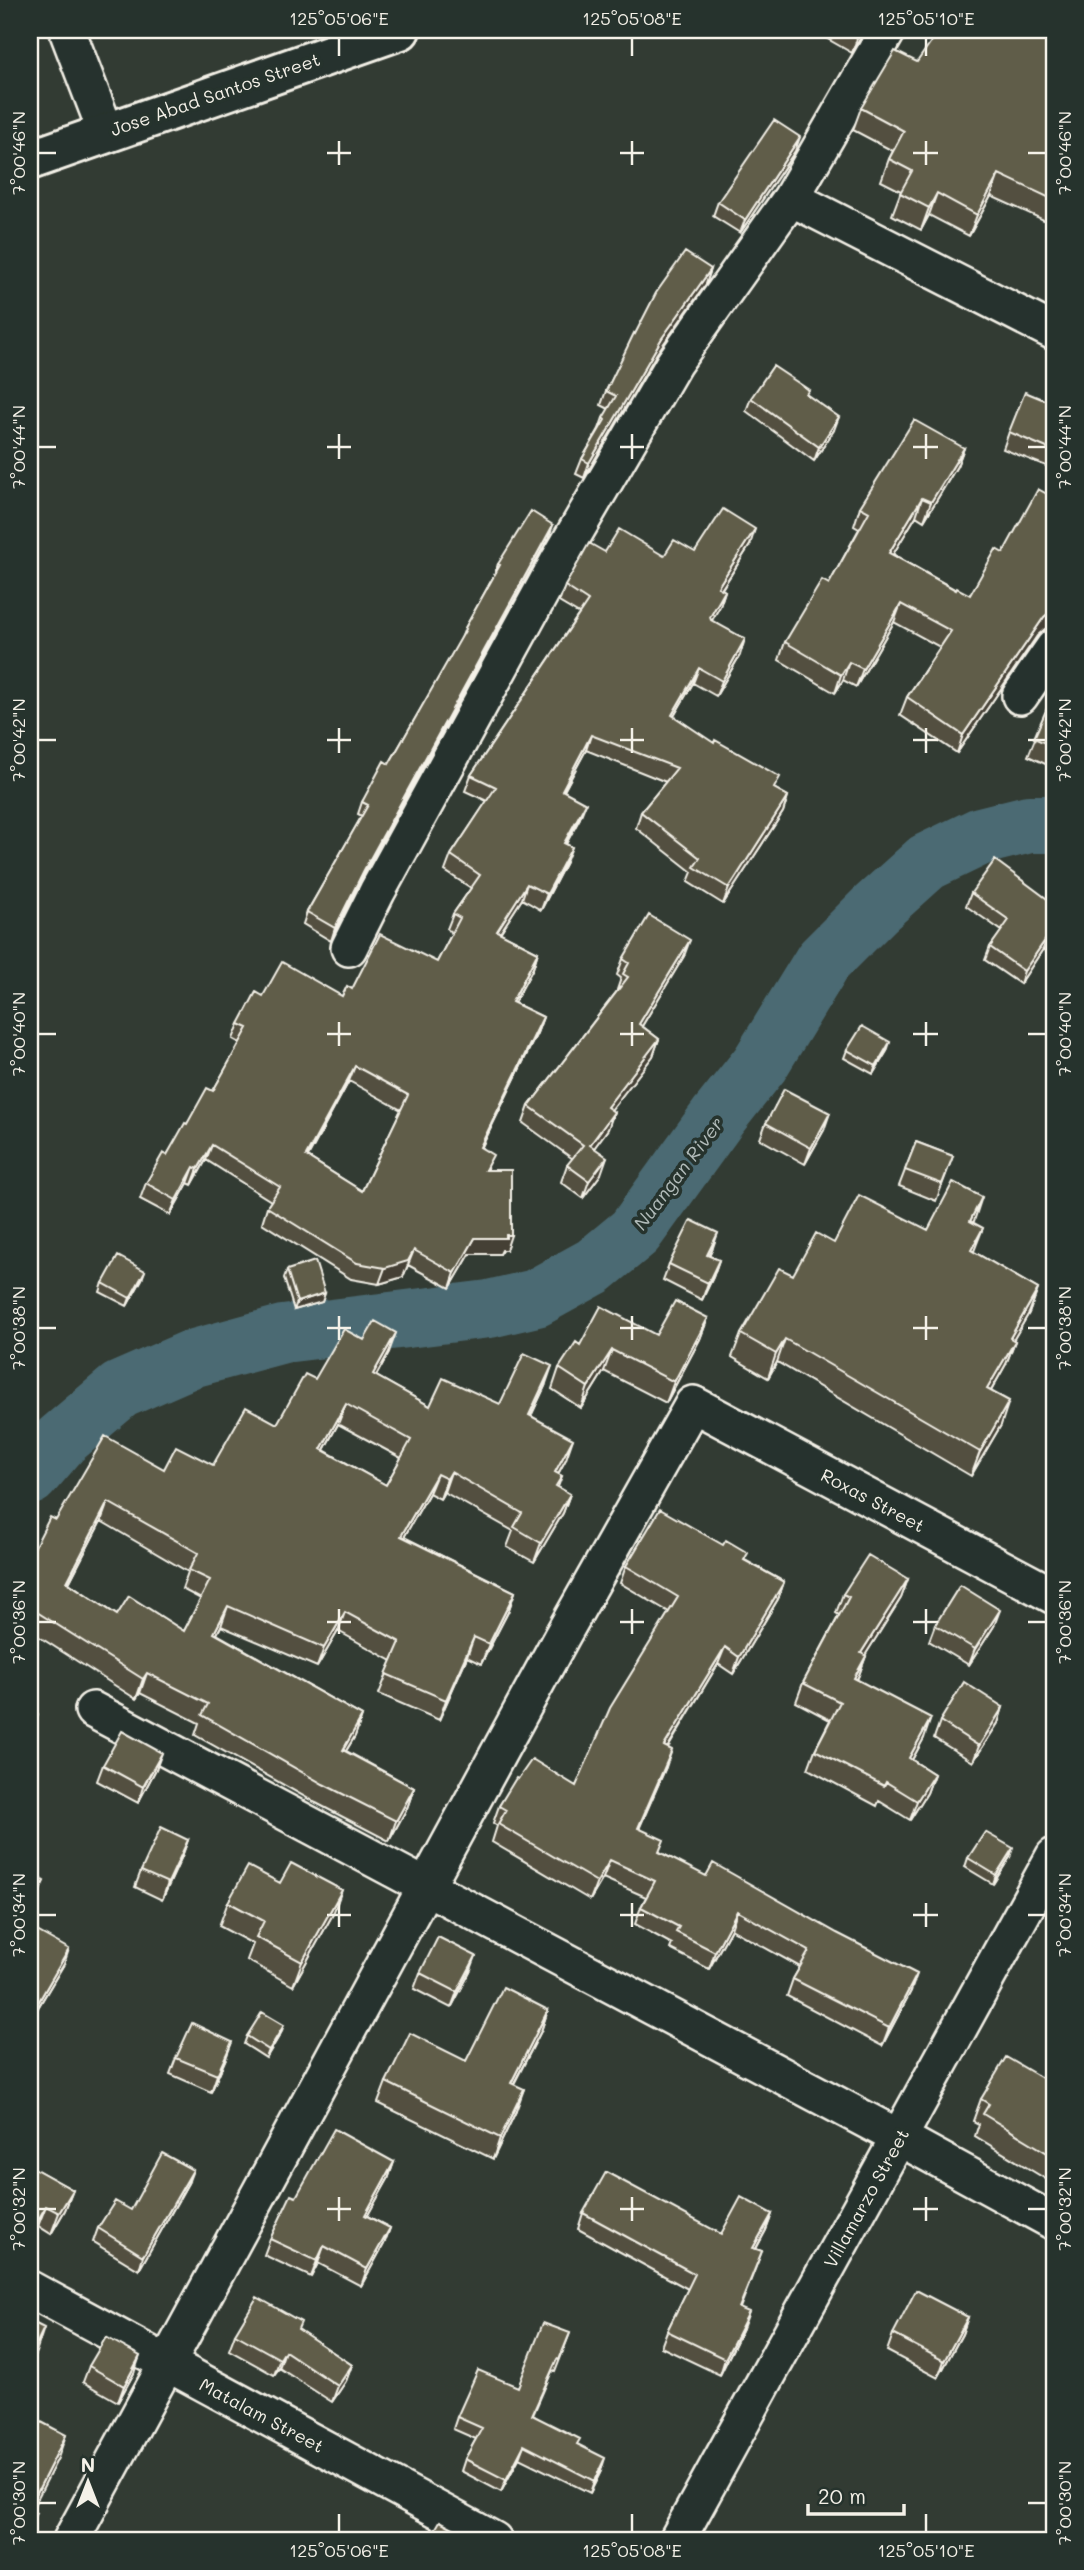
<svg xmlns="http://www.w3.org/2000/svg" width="1084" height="2570" font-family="Mali,sans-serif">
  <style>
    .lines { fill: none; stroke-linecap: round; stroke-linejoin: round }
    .river { stroke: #4c6b73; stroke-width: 58 }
    .minor-casing { stroke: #f4f1e8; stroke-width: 40 }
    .major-casing { stroke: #f4f1e8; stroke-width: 44 }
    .minor { stroke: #26332d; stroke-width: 35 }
    .major { stroke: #26332d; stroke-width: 38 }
    .wall { fill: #535040; stroke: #f4f1e8; stroke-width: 2; fill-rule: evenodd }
    .shaded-wall { fill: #444134; stroke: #f4f1e8; stroke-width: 2 }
    .building { fill: #615d4a; stroke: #f4f1e8; stroke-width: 2; fill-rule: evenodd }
    .ticks { fill: none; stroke: #f4f1e8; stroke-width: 2.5 }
    .labels { text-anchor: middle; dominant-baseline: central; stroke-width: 7; stroke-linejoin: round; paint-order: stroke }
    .street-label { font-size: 18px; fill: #f4f1e8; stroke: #26332d }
    .water-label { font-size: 19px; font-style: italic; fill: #b1bbb9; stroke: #26332d }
    .neatline { fill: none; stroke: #f4f1e8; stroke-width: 2.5 }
    .ticks-label { font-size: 18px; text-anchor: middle; fill: #f4f1e8 }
  </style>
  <rect width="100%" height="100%" fill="#323b33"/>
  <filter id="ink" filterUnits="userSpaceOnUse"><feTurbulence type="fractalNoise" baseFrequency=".0143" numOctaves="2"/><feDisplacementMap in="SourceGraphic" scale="14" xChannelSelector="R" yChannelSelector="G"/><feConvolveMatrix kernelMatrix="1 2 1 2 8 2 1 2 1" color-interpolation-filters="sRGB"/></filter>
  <g filter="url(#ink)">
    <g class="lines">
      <path class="river" d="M30,1476L61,1440L120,1390L191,1359L283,1334L489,1309L536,1298L594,1266L635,1232L718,1117L760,1064L823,961L875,909L927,862L981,836L1029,824H1054"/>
      <defs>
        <path id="minor" d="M67,30L106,132
          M791,198L1054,332
          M1020,696L1054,647
          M349,948L377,892L559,560L674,363L791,198L888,30
          M93,1710L900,2138L1054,2222
          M30,2289L494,2540
          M71,2540L562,1636L693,1404L1054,1596
          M677,2540L1054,1856"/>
        <path id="major" d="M30,160L400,30"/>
      </defs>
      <use href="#minor" class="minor-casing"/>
      <use href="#major" class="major-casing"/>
      <use href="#minor" class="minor"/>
      <use href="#major" class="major"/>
    </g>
    <path class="wall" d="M819,30H865L852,53L817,33Z
      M1054,30V210L1048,222L991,196L969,236L929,215L921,230L892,215L901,191L881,181L889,159L893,151L853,130L861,108L917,62Z
      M795,151L740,233L713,216L718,202Z
      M711,269L706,284L657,353L584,478L576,474L582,459L599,429L603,418L609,409L601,405L606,391L635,334Z
      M807,395L834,430L814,461L746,411L751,398Z
      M1054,404V469L1003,449L1009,432Z
      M964,448L957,466L924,521L916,516L893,554L956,590L970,595L1045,629L1037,636L957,753L900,715L907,697L940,647L894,622L856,687L843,680L835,693L779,660L785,642L829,584L859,529L854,526L860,507Z
      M549,537L359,882L331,941L303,924L307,912L362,816L358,814L362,802L389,764L461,639L465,628L494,576L498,564Z
      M750,545L722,589L725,591L720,606L711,621L740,655L716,696L693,683L674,716L775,789L788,796L783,812L723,904L688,882L692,872L636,828L641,812L666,782L586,750L564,791L580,818L566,844V862L541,910L522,899L500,933L538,952L533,968L514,1003L543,1017L537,1033L481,1148L488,1170L506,1250H502L500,1254H470L450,1288L408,1265L403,1277L379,1284L351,1279L262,1223L267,1207L271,1201L206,1160L192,1185L188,1183L170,1215L140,1199L146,1183L167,1155L187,1124L213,1091L240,1043L233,1039L239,1024L263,996H342L352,989L437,962L452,933L447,929L453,914L471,888L445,871L451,855L487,801L465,791L471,775L579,614L559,602L565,586L605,552L664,556ZM349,1081L401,1110L362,1191L308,1157Z
      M1054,673V768L1028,756L1053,695L1047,692Z
      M971,893L1054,904V958L1043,949L1020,984L985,960L990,947L1002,931L966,906Z
      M684,956L642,1026L659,1039L653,1056L611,1110L608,1129L594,1148L601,1174L583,1198L561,1182L567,1165L573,1159L523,1123L529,1106L617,991V990L621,978L617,975L623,959Z
      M847,1050L887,1051L873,1074L844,1058Z
      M766,1123L824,1130L805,1164L760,1139Z
      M916,1142L953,1156L936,1201L899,1186Z
      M973,1223L974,1252L1038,1289L1029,1313L1013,1340L1015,1341L1006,1364L991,1391L1001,1425L971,1476L777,1362L768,1378L732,1357L741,1334L793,1275L834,1243Z
      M712,1250L709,1256L719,1260L713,1277L702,1300L663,1280L669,1264Z
      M287,1270L325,1293L322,1302L294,1310L284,1278Z
      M142,1279L127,1306L100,1292L103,1283Z
      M708,1318L700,1339L666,1403L604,1371L581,1408L552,1389L559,1368L580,1345L656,1335Z
      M364,1340L389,1352L376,1376L430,1406L500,1404L545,1386L531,1416L566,1459L558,1474L562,1476L558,1487L570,1494L563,1513L534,1562L507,1547L513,1531L444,1492L440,1499L429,1493L404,1537L515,1592L508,1612L481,1664L467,1657L439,1720L379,1694L392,1661L338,1631L317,1667L221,1626L217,1634L362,1716L355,1736L346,1751L414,1788L407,1808L389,1841L316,1803L195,1735L199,1723L140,1693L136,1699L30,1631V1556L56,1520L164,1469L213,1465L277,1424L315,1379ZM338,1424L401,1458L386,1485L324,1450ZM101,1521L188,1572L182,1589L201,1599L184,1631L117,1615L69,1583Z
      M745,1560L784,1582L778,1599L733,1674L718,1664L668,1748L666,1767L639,1829L660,1852L911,1991L882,2046L787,1996L793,1979L800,1967L731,1929L709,1969L670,1949L672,1944L635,1924L641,1907L646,1897L603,1878L590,1900L492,1842L497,1826L493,1823L499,1806L518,1779L576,1786L669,1612L620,1583L626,1566Z
      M908,1579L901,1598L865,1655L866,1656L857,1680L924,1738L912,1760L934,1774L927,1793L910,1820L879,1801L877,1806L808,1769L815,1750L830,1720L796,1702L803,1683L839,1615L836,1613L843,1594Z
      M935,1625L994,1626L969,1665L929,1641Z
      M1003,1707L998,1723L973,1762L934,1738L940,1721Z
      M103,1765L156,1769L138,1803L97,1781Z
      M188,1840L182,1856L162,1900L135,1887L141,1871Z
      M1010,1857L993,1884L965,1867L968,1858Z
      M228,1902L333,1914L293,1986L247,1960L253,1944L219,1926Z
      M30,1927L64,1964L33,2016L30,2014Z
      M470,1972L451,2008L414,1989L420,1973Z
      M548,2010L541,2031L514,2084L516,2111L493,2159L378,2103L386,2082L466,2061Z
      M281,2033L266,2058L244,2044L247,2036Z
      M176,2058H226L211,2092L170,2074Z
      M1054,2085V2184L975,2136L979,2124L973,2121L981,2099Z
      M394,2162L388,2179L367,2216L390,2228L384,2244L361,2286L318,2263L311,2277L264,2255L270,2239Z
      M30,2166L73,2190L65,2210L51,2234L38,2226L30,2240Z
      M188,2183L139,2270L93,2242L98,2228Z
      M583,2213L721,2234L772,2214L766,2230L756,2249L762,2251L740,2308L743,2328L720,2375L661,2347L667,2331L688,2289L578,2229Z
      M968,2317L962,2334L938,2378L887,2351L893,2334Z
      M299,2330L352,2365L346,2381L332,2402L279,2368L274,2375L229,2350L235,2334Z
      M570,2333L555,2372L552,2371L533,2415L578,2445L601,2471L590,2493L519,2458L501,2492L461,2471L465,2459L476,2439L453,2429L457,2417L518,2387Z
      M89,2366L134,2373L118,2402L83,2382Z"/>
    <path class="shaded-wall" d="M124,30H149L140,36L122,34Z
      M860,30H865L852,53Z
      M800,137L795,151L740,233L745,220Z
      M999,174L991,196L969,236L977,215Z
      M937,193L929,215L921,230L929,208Z
      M1054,204V210L1048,222Z
      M711,269L706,284L657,353L584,478L589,463L662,338Z
      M839,417L834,430L814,461L819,447Z
      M964,448L957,466L924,521L931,502Z
      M922,498L916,516L883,571L889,553Z
      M553,525L549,537L359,882L331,941L335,928L364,870Z
      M755,529L750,545L713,602L718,587Z
      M725,591L720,606L705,633L710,617Z
      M901,604L894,622L856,687L863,669Z
      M1054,610V627L1045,629L1037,636L957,753L963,735L1044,617L1051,611Z
      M745,639L740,655L716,696L722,681Z
      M849,662L843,680L835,693L841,675Z
      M699,668L693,683L666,730L672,715Z
      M591,735L586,750L556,805L562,790Z
      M788,796L783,812L723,904L729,888Z
      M586,803L580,818L558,858L564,843Z
      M572,847L566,862L541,910L547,894Z
      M527,884L522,899L491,947L497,931Z
      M1048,936L1043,949L1020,984L1024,971Z
      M690,940L684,956L633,1041L639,1024Z
      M538,952L533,968L506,1018L512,1002Z
      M543,1017L537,1033L474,1163L480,1147Z
      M659,1039L653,1056L601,1123L607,1107Z
      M890,1042L887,1051L873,1074L876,1066Z
      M355,1066L349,1081L300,1171L306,1156Z
      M614,1112L608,1129L584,1162L590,1145Z
      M830,1113L824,1130L805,1164L811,1148Z
      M212,1145L206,1160L192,1185L198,1169Z
      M607,1157L601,1174L583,1198L589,1181Z
      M194,1167L188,1183L170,1215L176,1200Z
      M982,1197L974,1221L961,1245L970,1221Z
      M983,1228L974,1251L962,1274L971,1250Z
      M718,1233L712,1250L701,1272L707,1255Z
      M506,1235H511L506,1250H502L500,1254H470L450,1288L455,1273L475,1238Z
      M414,1250L403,1277L379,1284L385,1268Z
      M719,1260L713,1277L702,1300L708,1283Z
      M145,1271L142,1279L127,1306L130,1298Z
      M1038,1289L1029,1313L1001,1361L1010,1338Z
      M325,1293L322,1302L294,1310L297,1302Z
      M708,1318L700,1339L666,1403L674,1382Z
      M396,1333L389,1352L366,1394L373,1374Z
      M785,1339L777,1362L768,1378L776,1354Z
      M1015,1341L1006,1364L979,1412L987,1389Z
      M612,1350L604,1371L581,1408L588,1387Z
      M552,1366L545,1386L522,1435L529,1415Z
      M1009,1401L1001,1425L971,1476L980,1452Z
      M346,1404L338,1424L314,1468L321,1449Z
      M573,1439L566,1459L548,1492L555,1472Z
      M451,1472L444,1492L440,1499L447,1479Z
      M437,1474L429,1493L394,1555L401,1536Z
      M570,1494L563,1513L534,1562L541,1543Z
      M108,1502L101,1521L59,1602L67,1582Z
      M908,1579L901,1598L854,1673L861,1653Z
      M784,1582L778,1599L733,1674L739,1657Z
      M515,1592L508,1612L481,1664L489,1644Z
      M228,1606L221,1626L207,1653L214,1633Z
      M1000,1610L994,1626L969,1665L975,1649Z
      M345,1612L338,1631L317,1667L324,1648Z
      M474,1637L467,1657L439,1720L446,1700Z
      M725,1647L718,1664L658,1763L664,1746Z
      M866,1656L859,1675L847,1698L854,1678Z
      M147,1673L140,1693L136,1699L143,1679Z
      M1003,1707L998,1723L973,1762L979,1746Z
      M362,1716L355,1736L335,1769L343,1750Z
      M931,1718L924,1738L902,1778L909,1758Z
      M672,1750L666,1767L631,1846L638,1828Z
      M162,1753L156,1769L138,1803L143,1787Z
      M934,1774L927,1793L910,1820L917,1801Z
      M414,1788L407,1808L389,1841L396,1821Z
      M188,1840L182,1856L162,1900L168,1883Z
      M1013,1848L1010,1857L993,1884L996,1875Z
      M610,1860L603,1878L590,1900L597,1882Z
      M44,1881L38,1896L30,1910V1904Z
      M342,1890L333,1914L293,1986L302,1962Z
      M737,1911L731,1929L709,1969L715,1952Z
      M69,1949L64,1964L33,2016L39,2001Z
      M476,1956L470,1972L451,2008L457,1992Z
      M917,1974L911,1991L882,2046L889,2028Z
      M548,2010L541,2031L503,2104L511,2083Z
      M284,2025L281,2033L266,2058L269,2050Z
      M232,2042L226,2058L211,2092L217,2075Z
      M524,2089L516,2111L493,2159L500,2138Z
      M394,2162L388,2179L359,2231L365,2215Z
      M193,2170L188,2183L139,2270L143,2256Z
      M73,2190L65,2210L51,2234L59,2213Z
      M46,2206L38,2226L30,2240L38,2220Z
      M772,2214L766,2230L748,2263L753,2248Z
      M390,2228L384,2244L361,2286L367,2269Z
      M324,2246L318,2263L311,2277L317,2261Z
      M749,2312L743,2328L720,2375L725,2359Z
      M968,2317L962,2334L938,2378L944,2361Z
      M44,2328L36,2352L30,2363V2357Z
      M285,2351L279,2368L274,2375L280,2359Z
      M140,2356L134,2373L118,2402L124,2386Z
      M352,2365L346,2381L332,2402L338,2386Z
      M66,2435L58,2458L30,2513V2506Z
      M524,2445L519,2458L501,2492L506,2480Z
      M605,2458L601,2471L590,2493L594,2481Z"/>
    <path class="building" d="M939,30H1054V200L999,174L977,215L937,193L929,208L900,193L912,171L889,159L904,131L861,108L895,51L917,62Z
      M774,120L800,137L745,220L718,202Z
      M685,252L711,269L662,338L589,463L582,459L605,420L603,418L616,396L606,391L634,333L635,334L656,293Z
      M773,366L809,390L806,394L839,417L819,447L751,398Z
      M1025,392L1054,404V451L1009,432Z
      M914,420L964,448L931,502L922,498L889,553L956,590L957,588L970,595L996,549L1003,553L1038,489L1054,498V610L1051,611L1044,617L963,735L907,697L951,631L901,604L863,669L849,662L841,675L785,642L822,580L829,584L869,512L860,507Z
      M723,509L755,529L718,587L725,591L710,617L711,620L745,639L722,681L699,668L672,715L714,743L715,740L780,777L774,788L788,796L729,888L694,867L700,858L641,812L677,768L591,735L562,790L586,803L564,843L572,847L547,894L527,884L497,931L538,952L512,1002L543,1017L480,1147L493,1155L485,1170H511V1235H506V1238H475L455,1273L414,1250L408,1261L385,1268L357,1263L267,1207L280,1187L212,1145L198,1169L194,1167L176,1200L146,1183L163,1153L167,1155L185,1123L187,1124L207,1088L213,1091L248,1028L239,1024L256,992L263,996L282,962L342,996L347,986L352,989L380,934L437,962L460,918L453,914L480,875L451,855L496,787L471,775L588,601L565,586L589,543L605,552L619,529L664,556L674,540L695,552ZM355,1066L408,1095L362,1191L306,1156Z
      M531,511L553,525L364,870L335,928L307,912L368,805L362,802L384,761L389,764L466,629L465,628L500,565L498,564Z
      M1054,692V747L1034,738Z
      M995,860L1054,904V941L1048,936L1024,971L990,947L1009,920L971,893Z
      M649,915L690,940L639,1024L659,1039L607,1107L614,1112L590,1145L607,1157L589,1181L567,1165L583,1145L529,1106L628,977L623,974L629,963L623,959Z
      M862,1026L890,1042L876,1066L847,1050Z
      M784,1089L830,1113L811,1148L766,1123Z
      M916,1142L953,1156L942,1184L905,1170Z
      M953,1182L982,1197L970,1221L983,1228L971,1250L1038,1289L1010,1338L1015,1341L987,1389L1009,1401L980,1452L785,1339L776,1354L741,1334L779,1268L793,1275L816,1233L834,1243L859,1195L928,1230Z
      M691,1220L718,1233L707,1255L719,1260L708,1283L669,1264Z
      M118,1256L145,1271L130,1298L103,1283Z
      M315,1261L325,1293L297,1302L287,1270Z
      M675,1301L708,1318L674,1382L612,1350L588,1387L559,1368L576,1342L580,1345L601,1306L656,1335Z
      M375,1321L396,1333L373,1374L430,1406L443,1378L500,1404L524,1353L552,1366L529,1415L573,1439L555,1472L562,1476L556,1486L570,1494L541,1543L514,1527L522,1513L451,1472L447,1479L437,1474L401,1536L515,1592L489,1644L474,1637L446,1700L386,1674L400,1642L345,1612L324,1648L228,1606L214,1633L362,1716L343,1750L414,1788L396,1821L323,1784L202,1715L208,1704L147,1673L143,1679L32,1609L30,1614V1556L50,1517L56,1520L105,1436L164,1469L176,1446L213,1465L246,1407L277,1424L305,1374L315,1379L344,1329L364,1340ZM346,1404L411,1440L386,1485L321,1449ZM108,1502L198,1553L189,1570L210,1580L184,1631L129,1596L117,1615L67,1582Z
      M660,1509L723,1545L726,1540L748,1553L744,1560L784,1582L739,1657L725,1647L664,1746L672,1750L638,1828L664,1840L659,1852L706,1876L713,1863L837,1933L917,1974L889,2028L793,1979L809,1951L737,1911L715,1952L676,1932L679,1927L641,1907L655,1881L610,1860L597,1882L498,1824L506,1810L499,1806L516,1778L518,1779L532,1759L576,1786L610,1708L678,1597L626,1566Z
      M868,1555L908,1579L861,1653L866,1656L854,1678L931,1718L909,1758L934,1774L917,1801L886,1782L884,1786L815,1750L840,1702L803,1683L849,1597L843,1594Z
      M960,1585L1000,1610L975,1649L935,1625Z
      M964,1682L1003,1707L979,1746L940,1721Z
      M30,1712L38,1715L30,1737Z
      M122,1731L162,1753L143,1787L103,1765Z
      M161,1827L188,1840L168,1883L141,1871Z
      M985,1832L1013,1848L996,1875L968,1858Z
      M291,1863L342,1890L302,1962L256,1937L264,1921L228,1902L248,1866L280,1883Z
      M30,1872L44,1881L30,1904Z
      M30,1927L69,1949L39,2001L30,1996Z
      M438,1937L476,1956L457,1992L420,1973Z
      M503,1987L548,2010L511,2083L524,2089L500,2138L386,2082L410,2033L466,2061Z
      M262,2012L284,2025L269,2050L247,2036Z
      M192,2023L232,2042L217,2075L176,2058Z
      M1006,2057L1054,2085V2157L983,2114L989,2104L981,2099Z
      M334,2129L394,2162L365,2215L390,2228L367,2269L324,2246L317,2261L270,2239L291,2195L296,2197Z
      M162,2153L193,2170L143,2256L98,2228L115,2201L131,2210Z
      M30,2166L73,2190L59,2213L46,2206L38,2220L30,2215Z
      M606,2172L721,2234L741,2197L772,2214L753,2248L762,2251L739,2308L749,2312L725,2359L667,2331L695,2274L583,2213Z
      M916,2290L968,2317L944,2361L893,2334Z
      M257,2297L301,2322L298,2329L352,2365L338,2386L285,2351L280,2359L235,2334Z
      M30,2321L44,2328L30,2357Z
      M543,2323L570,2333L559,2360L557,2359L532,2415L580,2439L577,2444L605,2458L594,2481L524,2445L506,2480L465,2459L482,2428L457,2417L478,2370L518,2387Z
      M106,2337L140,2356L124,2386L89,2366Z
      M30,2416L66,2435L30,2506Z
      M30,2510L36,2513L30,2525Z
      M440,2521L472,2538L471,2540H429Z"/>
  </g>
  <path class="ticks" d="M339,38V56M632,38V56M926,38V56M339,141V165M632,141V165M926,141V165M38,153H56M327,153H351M620,153H644M913,153H938M1028,153H1046M339,434V459M632,434V459M926,434V459M38,447H56M327,447H351M620,447H644M913,447H938M1028,447H1046M339,728V753M632,728V753M926,728V753M38,740H56M327,740H351M620,740H644M913,740H938M1028,740H1046M339,1022V1046M632,1022V1046M926,1022V1046M38,1034H56M327,1034H351M620,1034H644M913,1034H938M1028,1034H1046M339,1316V1340M632,1316V1340M926,1316V1340M38,1328H56M327,1328H351M620,1328H644M913,1328H938M1028,1328H1046M339,1609V1634M632,1609V1634M926,1609V1634M38,1622H56M327,1622H351M620,1622H644M913,1622H938M1028,1622H1046M339,1903V1927M632,1903V1927M926,1903V1927M38,1915H56M327,1915H351M620,1915H644M913,1915H938M1028,1915H1046M339,2197V2221M632,2197V2221M926,2197V2221M38,2209H56M327,2209H351M620,2209H644M913,2209H938M1028,2209H1046M38,2503H56M1028,2503H1046M339,2514V2532M632,2514V2532M926,2514V2532"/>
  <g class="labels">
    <g class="street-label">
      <text transform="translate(215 94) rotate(-19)">Jose Abad Santos Street</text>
      <text transform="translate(873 1500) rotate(28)">Roxas Street</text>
      <text transform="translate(866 2198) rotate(-61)">Villamarzo Street</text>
      <text transform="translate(262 2415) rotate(28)">Matalam Street</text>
    </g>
    <g class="water-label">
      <text transform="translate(678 1173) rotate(-53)">Nuangan River</text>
    </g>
  </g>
  <rect width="1084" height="2570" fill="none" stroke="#26332d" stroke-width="77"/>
  <g transform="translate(88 2482)" stroke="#26332d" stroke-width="5" paint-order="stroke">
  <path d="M0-5L12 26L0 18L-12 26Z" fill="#f4f1e8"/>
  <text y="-10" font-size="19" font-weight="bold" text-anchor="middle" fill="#f4f1e8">N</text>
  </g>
  <path d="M808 2504v10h96v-10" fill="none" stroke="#f4f1e8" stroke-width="3.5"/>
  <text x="818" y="2504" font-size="21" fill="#f4f1e8" stroke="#26332d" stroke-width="5" paint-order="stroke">20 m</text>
  <rect x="38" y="38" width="1008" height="2494" class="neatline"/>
  <g class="ticks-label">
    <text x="339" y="25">125°05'06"E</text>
    <text x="632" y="25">125°05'08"E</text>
    <text x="926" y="25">125°05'10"E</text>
    <text transform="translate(19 153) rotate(-90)" y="6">7°00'46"N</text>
    <text transform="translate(1065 153) rotate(-90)" y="6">7°00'46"N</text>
    <text transform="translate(19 447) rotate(-90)" y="6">7°00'44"N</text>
    <text transform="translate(1065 447) rotate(-90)" y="6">7°00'44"N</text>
    <text transform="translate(19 740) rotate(-90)" y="6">7°00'42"N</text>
    <text transform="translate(1065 740) rotate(-90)" y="6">7°00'42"N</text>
    <text transform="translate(19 1034) rotate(-90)" y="6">7°00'40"N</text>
    <text transform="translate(1065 1034) rotate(-90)" y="6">7°00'40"N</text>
    <text transform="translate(19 1328) rotate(-90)" y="6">7°00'38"N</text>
    <text transform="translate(1065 1328) rotate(-90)" y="6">7°00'38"N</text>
    <text transform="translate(19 1622) rotate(-90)" y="6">7°00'36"N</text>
    <text transform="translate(1065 1622) rotate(-90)" y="6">7°00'36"N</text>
    <text transform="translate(19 1915) rotate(-90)" y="6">7°00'34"N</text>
    <text transform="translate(1065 1915) rotate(-90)" y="6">7°00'34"N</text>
    <text transform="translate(19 2209) rotate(-90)" y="6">7°00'32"N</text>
    <text transform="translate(1065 2209) rotate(-90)" y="6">7°00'32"N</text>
    <text transform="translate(19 2503) rotate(-90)" y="6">7°00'30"N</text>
    <text transform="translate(1065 2503) rotate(-90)" y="6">7°00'30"N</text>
    <text x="339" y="2557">125°05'06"E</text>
    <text x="632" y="2557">125°05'08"E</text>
    <text x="926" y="2557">125°05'10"E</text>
  </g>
</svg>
